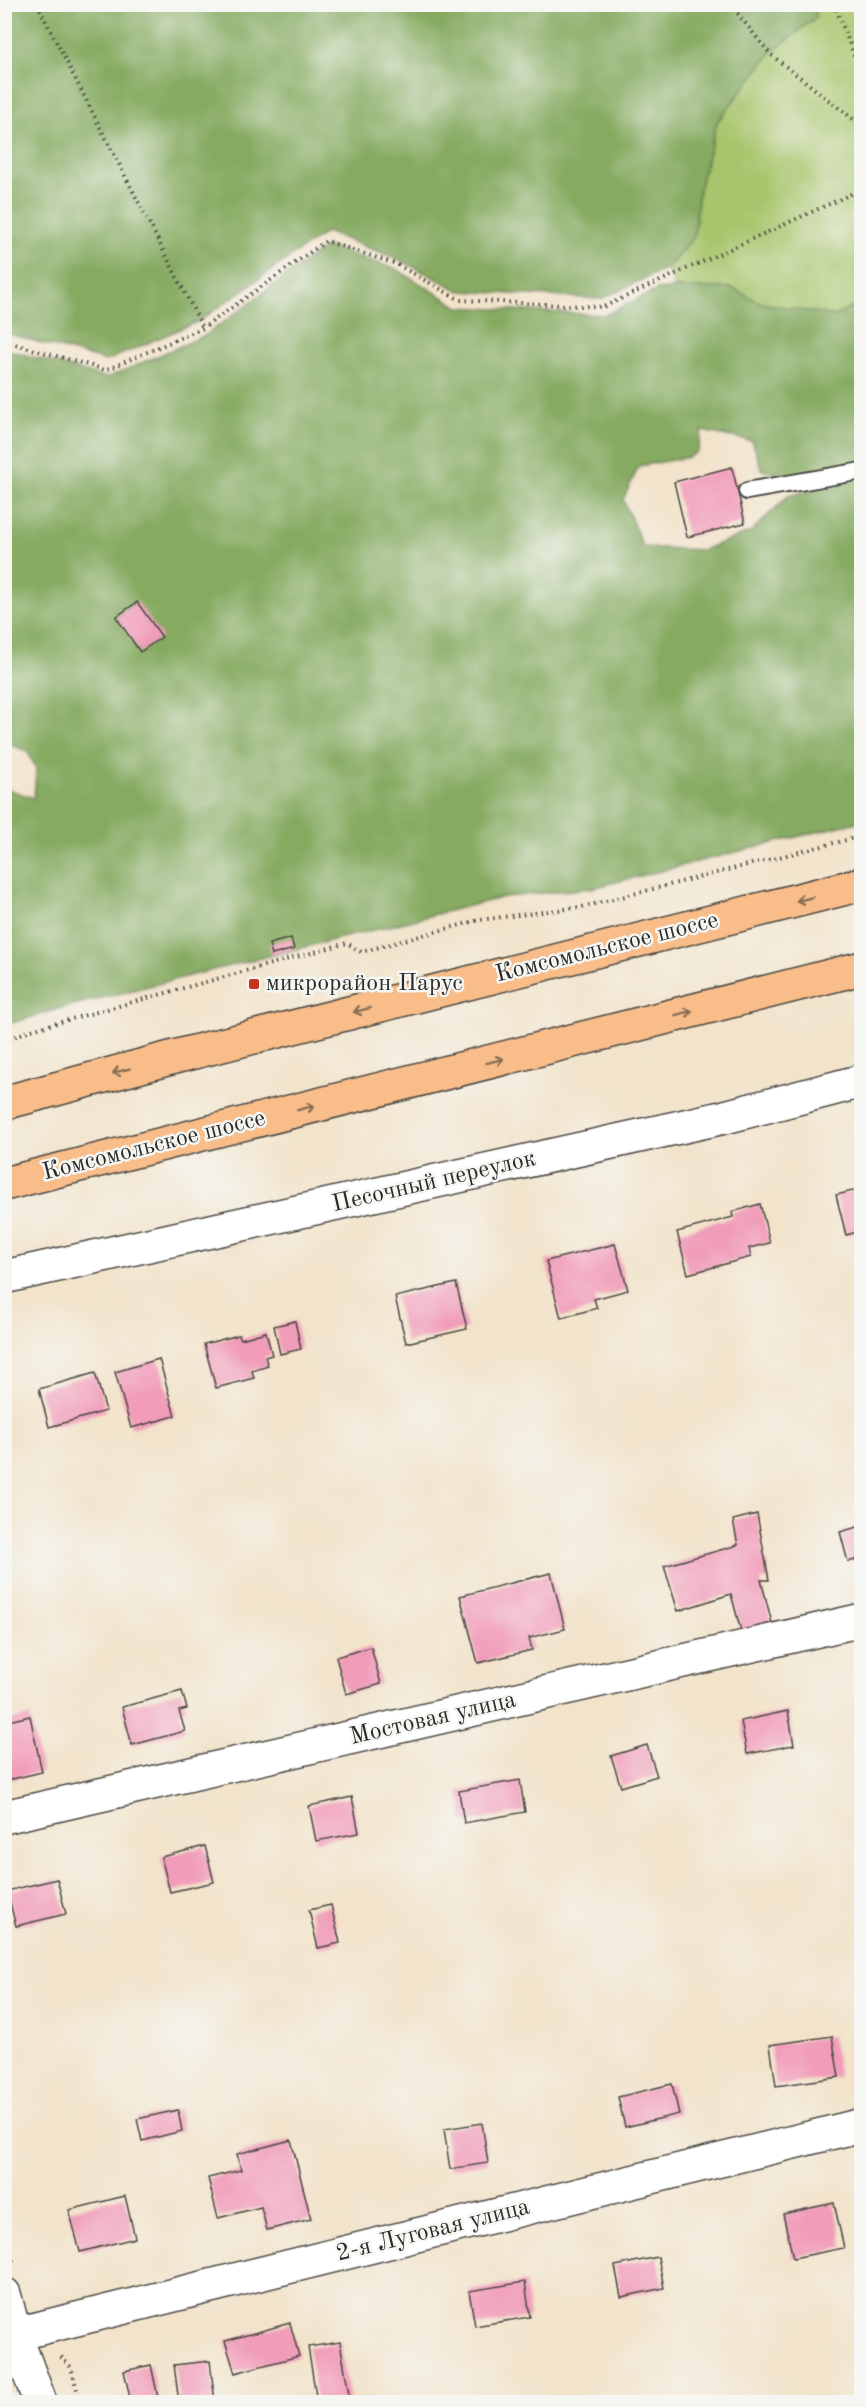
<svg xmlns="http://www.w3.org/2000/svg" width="866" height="2407" font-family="'Old Standard TT',serif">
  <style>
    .green { fill: #a7c56c; stroke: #69784c; stroke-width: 1.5 }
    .forest { fill: #85aa60; stroke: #586a46; stroke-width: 1.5; fill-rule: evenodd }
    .building { fill: #f19cb9 }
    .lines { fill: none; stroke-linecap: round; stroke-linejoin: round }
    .service-casing { stroke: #494743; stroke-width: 20 }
    .minor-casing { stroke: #494743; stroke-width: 36 }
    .tertiary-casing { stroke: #494743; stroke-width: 36 }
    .primary-casing { stroke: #494743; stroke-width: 36 }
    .path { stroke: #494743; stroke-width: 4; stroke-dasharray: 1.5 4.5; stroke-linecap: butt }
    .service { stroke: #fff; stroke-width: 16 }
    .minor { stroke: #fff; stroke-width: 33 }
    .tertiary { stroke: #fff; stroke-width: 33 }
    .primary { stroke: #f8bd89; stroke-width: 33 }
    .oneway { stroke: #876d55 }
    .poi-dot { fill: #c8321e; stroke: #f6f6f2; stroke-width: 2 }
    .labels { text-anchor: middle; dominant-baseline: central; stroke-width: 5; stroke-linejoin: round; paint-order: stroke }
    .street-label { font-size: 24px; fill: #2b2b2b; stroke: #f6f6f2 }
    .poi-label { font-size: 24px; fill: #2b2b2b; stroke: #f6f6f2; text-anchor: start }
  </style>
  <rect width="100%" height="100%" fill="#f6f6f2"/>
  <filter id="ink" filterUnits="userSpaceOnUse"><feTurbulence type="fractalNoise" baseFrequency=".0167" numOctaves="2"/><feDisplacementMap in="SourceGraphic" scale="12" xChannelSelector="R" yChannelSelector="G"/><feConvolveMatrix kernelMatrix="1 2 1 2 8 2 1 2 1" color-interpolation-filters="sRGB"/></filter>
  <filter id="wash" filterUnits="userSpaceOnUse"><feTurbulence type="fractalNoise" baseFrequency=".008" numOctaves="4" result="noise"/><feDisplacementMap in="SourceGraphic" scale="24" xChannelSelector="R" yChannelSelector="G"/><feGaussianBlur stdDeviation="1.35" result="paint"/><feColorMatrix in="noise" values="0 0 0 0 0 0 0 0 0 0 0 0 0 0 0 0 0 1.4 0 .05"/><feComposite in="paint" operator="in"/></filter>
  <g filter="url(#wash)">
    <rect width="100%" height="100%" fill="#f2e3ca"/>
    <path class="green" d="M814,5H861V303L835,316L761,303L732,288H676L667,268L694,237L699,189L717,122L770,54L815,18Z"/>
    <path class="forest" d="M814,4L816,17L770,54L717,122L699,189L694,237L667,268L601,299L460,291L398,259L326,232L199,321L106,361L5,333V5Z
      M326,246L396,269L459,307L605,315L657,290L676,288H732L761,303L835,316L861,303V821L592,888L505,897L65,1007L5,1025L4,788L34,798L36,768L27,751L5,743V349L107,378L206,335ZM702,431L752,441L762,470L781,476L812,470L817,489L788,496L751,532L702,550L643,547L623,500L639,466L689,457L698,451Z"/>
    <g id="blocks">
      <path class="building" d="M732,467L745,523L687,537L674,482Z
        M137,602L162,637L140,652L116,617Z
        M291,938L294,949L272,955L269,944Z
        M861,1189V1231L846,1235L836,1195Z
        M760,1204L770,1243L749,1248L751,1257L688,1274L677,1232L733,1217L732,1212Z
        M615,1244L628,1290L594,1299L597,1308L561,1318L546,1261Z
        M456,1283L467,1329L406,1343L395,1297Z
        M295,1321L301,1349L280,1354L274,1326Z
        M266,1332L272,1355L265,1357L268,1366L252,1371L254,1378L216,1388L204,1344L239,1335L241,1339Z
        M159,1359L175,1416L131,1428L115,1372Z
        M95,1373L106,1411L49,1427L39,1389Z
        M757,1514L769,1580H761L772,1623L741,1631L731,1594L678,1611L664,1566L738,1545L733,1520Z
        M861,1526V1558L848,1562L840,1532Z
        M551,1573L565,1629L529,1638L532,1650L478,1663L460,1596Z
        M371,1647L381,1684L346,1694L336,1657Z
        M182,1691L187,1709L179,1711L185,1731L132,1745L122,1707Z
        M788,1711L794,1745L747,1754L741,1721Z
        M30,1716L42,1772L4,1781V1734H6L4,1722Z
        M647,1745L657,1776L621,1787L611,1756Z
        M520,1780L525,1812L464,1823L459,1791Z
        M352,1797L359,1833L316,1841L309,1806Z
        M205,1846L214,1882L170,1892L161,1857Z
        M57,1879L66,1914L16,1926L7,1891Z
        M331,1905L340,1943L318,1948L309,1910Z
        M832,2036L839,2077L776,2086L770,2045Z
        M672,2084L679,2114L625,2127L618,2097Z
        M178,2110L182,2131L142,2141L137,2119Z
        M482,2123L488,2163L450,2169L444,2129Z
        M291,2140L311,2219L267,2230L261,2207L218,2218L208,2178L241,2170L237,2154Z
        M125,2196L135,2238L80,2252L69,2210Z
        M834,2203L844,2248L793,2258L783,2214Z
        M658,2257L664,2288L621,2297L615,2266Z
        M525,2282L530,2317L475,2326L469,2291Z
        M290,2323L299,2356L235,2373L225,2341Z
        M340,2342L350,2400L317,2402L308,2347Z
        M210,2361L215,2402H179L174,2365Z
        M151,2365L159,2402H131L124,2371Z"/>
    </g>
  </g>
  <g filter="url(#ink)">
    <use href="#blocks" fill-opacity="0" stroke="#494743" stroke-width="1.5"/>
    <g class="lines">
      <defs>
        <path id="service" d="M747,491L862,471"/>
        <path id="minor" d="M4,1277L725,1117L862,1081
          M4,1817L862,1620
          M4,2337L862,2125"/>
        <path id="tertiary" d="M4,2294L15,2335L40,2402"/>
        <path id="primary" d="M4,1103L178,1056L862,884
          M4,1184L862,968"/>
      </defs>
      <use href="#service" class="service-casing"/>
      <use href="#minor" class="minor-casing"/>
      <use href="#tertiary" class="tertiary-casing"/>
      <use href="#primary" class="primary-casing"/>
      <path class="path" d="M37,4L203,328
        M730,4L770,54L862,126
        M834,4L862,75
        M862,159V167
        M4,341L106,370L203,328L326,241L396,264L460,300L603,307L862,189
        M4,1041L28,1031L347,943L361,952L479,920L582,907L862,836
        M4,2225L13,2262
        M61,2357L71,2367L80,2402"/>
      <use href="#service" class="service"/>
      <use href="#minor" class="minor"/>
      <use href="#tertiary" class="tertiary"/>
      <use href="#primary" class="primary"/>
    </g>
    <defs><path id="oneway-shaft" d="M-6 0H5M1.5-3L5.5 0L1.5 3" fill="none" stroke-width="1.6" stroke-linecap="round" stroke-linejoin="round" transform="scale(1.5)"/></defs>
    <g class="oneway">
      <use href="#oneway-shaft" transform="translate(805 899) rotate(166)"/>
      <use href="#oneway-shaft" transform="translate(362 1010) rotate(166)"/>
      <use href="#oneway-shaft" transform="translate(684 1013) rotate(-14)"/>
      <use href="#oneway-shaft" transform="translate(495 1061) rotate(-14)"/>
      <use href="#oneway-shaft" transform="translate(121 1071) rotate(165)"/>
      <use href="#oneway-shaft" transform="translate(306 1108) rotate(-14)"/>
    </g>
  </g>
  <rect class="poi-dot" x="248" y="978" width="12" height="12" rx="3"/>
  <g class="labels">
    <g class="street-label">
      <text transform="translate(607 948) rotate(-14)">Комсомольское шоссе</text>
      <text transform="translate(154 1146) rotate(-14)">Комсомольское шоссе</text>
      <text transform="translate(434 1182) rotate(-13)">Песочный переулок</text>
      <text transform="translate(433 1719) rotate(-13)">Мостовая улица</text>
      <text transform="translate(433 2231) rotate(-14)">2-я Луговая улица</text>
    </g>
    <g class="poi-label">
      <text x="266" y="984">микрорайон Парус</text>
    </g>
  </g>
  <rect width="866" height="2407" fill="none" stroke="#f6f6f2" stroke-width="24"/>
</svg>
